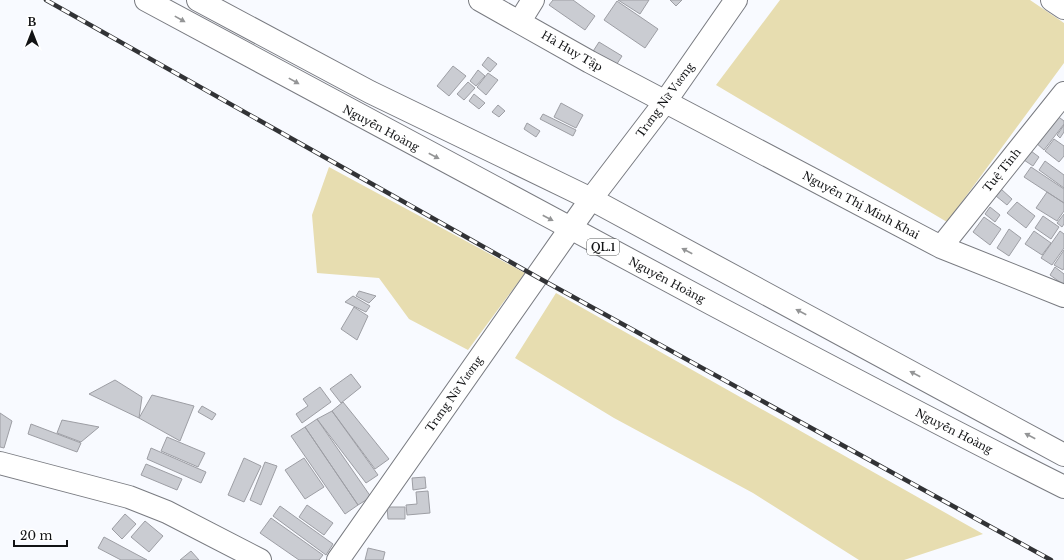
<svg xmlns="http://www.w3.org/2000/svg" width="1064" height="560" font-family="'Libre Baskerville',serif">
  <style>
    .green { fill: #e7ddb0 }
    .building { fill: #caccd2; stroke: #9d9ea4 }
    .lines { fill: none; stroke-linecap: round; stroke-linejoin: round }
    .minor-casing { stroke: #797b81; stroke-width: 24 }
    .highway-casing { stroke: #797b81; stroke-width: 24 }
    .minor { stroke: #fff; stroke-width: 22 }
    .highway { stroke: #fff; stroke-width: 22 }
    .rail-casing { stroke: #323336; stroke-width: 4.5 }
    .rail { stroke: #fff; stroke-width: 3; stroke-dasharray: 9; stroke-linecap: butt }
    .oneway { fill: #949596 }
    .labels { text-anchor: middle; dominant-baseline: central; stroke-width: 3; stroke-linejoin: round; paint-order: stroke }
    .shield { fill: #fff; stroke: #595a5b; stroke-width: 1 }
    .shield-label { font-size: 10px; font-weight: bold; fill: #121315 }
    .street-label { font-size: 11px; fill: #121315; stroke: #fff }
  </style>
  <rect width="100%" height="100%" fill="#f8faff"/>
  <path class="green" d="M780,0H1030L1064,23V63L947,222L716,85Z
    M329,167L525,273L468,350L409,319L379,278L317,273L312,215Z
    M556,293L983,534L904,560H859L753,493L614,418L515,358Z"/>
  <path class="building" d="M553,0H573L595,16L585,30L549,5Z
    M618,0H649L640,14Z
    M670,0H682L676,6Z
    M617,1L658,29L645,48L604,20Z
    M599,42L622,56L613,70L590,56Z
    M488,57L497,64L490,72L482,65Z
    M453,66L466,76L449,96L437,86Z
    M478,70L485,76L476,86L470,81Z
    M488,73L498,80L486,95L477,87Z
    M468,82L475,88L464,100L457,94Z
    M474,94L485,103L479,109L469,101Z
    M561,103L583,115L576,128L554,117Z
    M498,105L505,111L499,117L492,112Z
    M543,114L576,130L573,136L540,119Z
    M1056,115L1064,121V124L1044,150L1035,142Z
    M527,123L540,131L536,137L524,129Z
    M1064,125V132L1060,138L1057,135Z
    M1054,139L1064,146V156L1059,162L1045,151Z
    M1031,151L1039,157L1033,166L1024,160Z
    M1045,161L1064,175V188L1039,170Z
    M1031,167L1064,189V203L1024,177Z
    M1001,189L1012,199L1007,205L996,196Z
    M1047,192L1064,203V211L1057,221L1036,208Z
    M1017,202L1035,216L1026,228L1007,213Z
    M990,207L1000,215L995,222L985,214Z
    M1064,214V224L1062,227L1057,223Z
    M1043,216L1059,227L1051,239L1035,228Z
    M984,217L1001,229L990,245L973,232Z
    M1009,229L1021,238L1009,256L997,248Z
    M1034,231L1051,243L1042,255L1025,244Z
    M1060,231L1064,234V248L1052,265L1041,258Z
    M1064,250V268L1063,270L1054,265Z
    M1055,267L1064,274V285L1050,275Z
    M359,291L376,296L369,303L356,296Z
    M353,296L370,306L366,312L345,302Z
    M354,307L368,316L357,340L341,329Z
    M351,374L361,387L341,403L330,389Z
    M115,380L142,397L139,418L89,394Z
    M320,387L331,402L302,423L296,414L308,406L303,399Z
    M152,395L194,406L180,441L139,418Z
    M343,402L389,459L375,469L332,411Z
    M202,406L216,414L212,420L198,412Z
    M332,411L378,475L366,483L317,419Z
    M0,413L12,421L4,448L0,447Z
    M317,419L371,497L358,505L305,427Z
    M62,420L99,427L81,442L57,433Z
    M31,424L81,443L77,452L28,434Z
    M305,427L358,505L345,514L291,436Z
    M167,437L205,453L198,467L161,451Z
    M151,448L206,472L201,483L147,459Z
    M244,458L261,466L244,502L228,495Z
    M304,458L324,487L305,499L285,470Z
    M265,462L277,466L261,505L250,500Z
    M146,464L182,479L177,490L141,475Z
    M425,477L426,488L413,490L412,478Z
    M428,491L430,513L407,515L406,505L417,504L416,492Z
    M307,505L333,523L324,535L299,517Z
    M280,506L333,544L326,555L273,516Z
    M387,507H405V519H388Z
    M125,514L136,524L122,539L112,529Z
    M271,518L323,555L319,560H299L260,533Z
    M145,521L163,536L149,552L131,537Z
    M104,537L147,560H121L98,548Z
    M368,548L385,552L383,560H365Z
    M191,551L199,560H180Z"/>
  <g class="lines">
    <defs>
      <path id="minor" d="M480,0L590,62L941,247L1064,296
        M1052,0L1064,8
        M520,21L533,0
        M591,199L665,102L736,0
        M941,247L1064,93
        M0,463L129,497L167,512L260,560
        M338,560L570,229"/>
      <path id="highway" d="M146,0C334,103 523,204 712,304C829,366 946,428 1064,487
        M198,0L370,92L591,199L1064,455
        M570,229L591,199"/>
    </defs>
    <use href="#minor" class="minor-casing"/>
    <use href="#highway" class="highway-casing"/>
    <use href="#minor" class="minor"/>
    <use href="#highway" class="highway"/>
    <defs>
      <path id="rail" d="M46,0L537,277L1051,560"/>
    </defs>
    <use href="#rail" class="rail-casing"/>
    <use href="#rail" class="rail"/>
  </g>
  <defs><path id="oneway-solid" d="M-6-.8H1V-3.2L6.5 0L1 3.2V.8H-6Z"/></defs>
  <g class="oneway">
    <use href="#oneway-solid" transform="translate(180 19) rotate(29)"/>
    <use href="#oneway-solid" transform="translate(294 81) rotate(29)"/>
    <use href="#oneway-solid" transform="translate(434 156) rotate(28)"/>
    <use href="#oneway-solid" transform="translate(548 218) rotate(28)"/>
    <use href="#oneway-solid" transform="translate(687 251) rotate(-152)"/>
    <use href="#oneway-solid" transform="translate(801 312) rotate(-152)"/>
    <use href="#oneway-solid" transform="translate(915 374) rotate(-152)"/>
    <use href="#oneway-solid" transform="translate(1030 436) rotate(-152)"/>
  </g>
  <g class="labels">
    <rect class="shield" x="587" y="239" width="32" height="16" rx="3"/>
    <g class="shield-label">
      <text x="603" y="247">QL.1</text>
    </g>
    <g class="street-label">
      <text transform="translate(572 51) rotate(30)">Hà Huy Tập</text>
      <text transform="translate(665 100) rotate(-54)">Trưng Nữ Vương</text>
      <text transform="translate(381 128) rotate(28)">Nguyễn Hoàng</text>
      <text transform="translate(1002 170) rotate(-51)">Tuệ Tĩnh</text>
      <text transform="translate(861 205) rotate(28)">Nguyễn Thị Minh Khai</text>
      <text transform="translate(667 280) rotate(28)">Nguyễn Hoàng</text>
      <text transform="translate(454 394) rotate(-55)">Trưng Nữ Vương</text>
      <text transform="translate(954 431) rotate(27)">Nguyễn Hoàng</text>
    </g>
  </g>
  <g transform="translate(32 32)" stroke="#ffffff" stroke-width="3" paint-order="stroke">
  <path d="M0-3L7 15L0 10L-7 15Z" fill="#121315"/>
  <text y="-6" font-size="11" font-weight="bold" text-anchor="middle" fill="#121315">B</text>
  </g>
  <path d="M14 540v6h53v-6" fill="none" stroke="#121315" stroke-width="2"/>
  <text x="20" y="540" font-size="12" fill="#121315" stroke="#ffffff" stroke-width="3" paint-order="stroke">20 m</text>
</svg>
